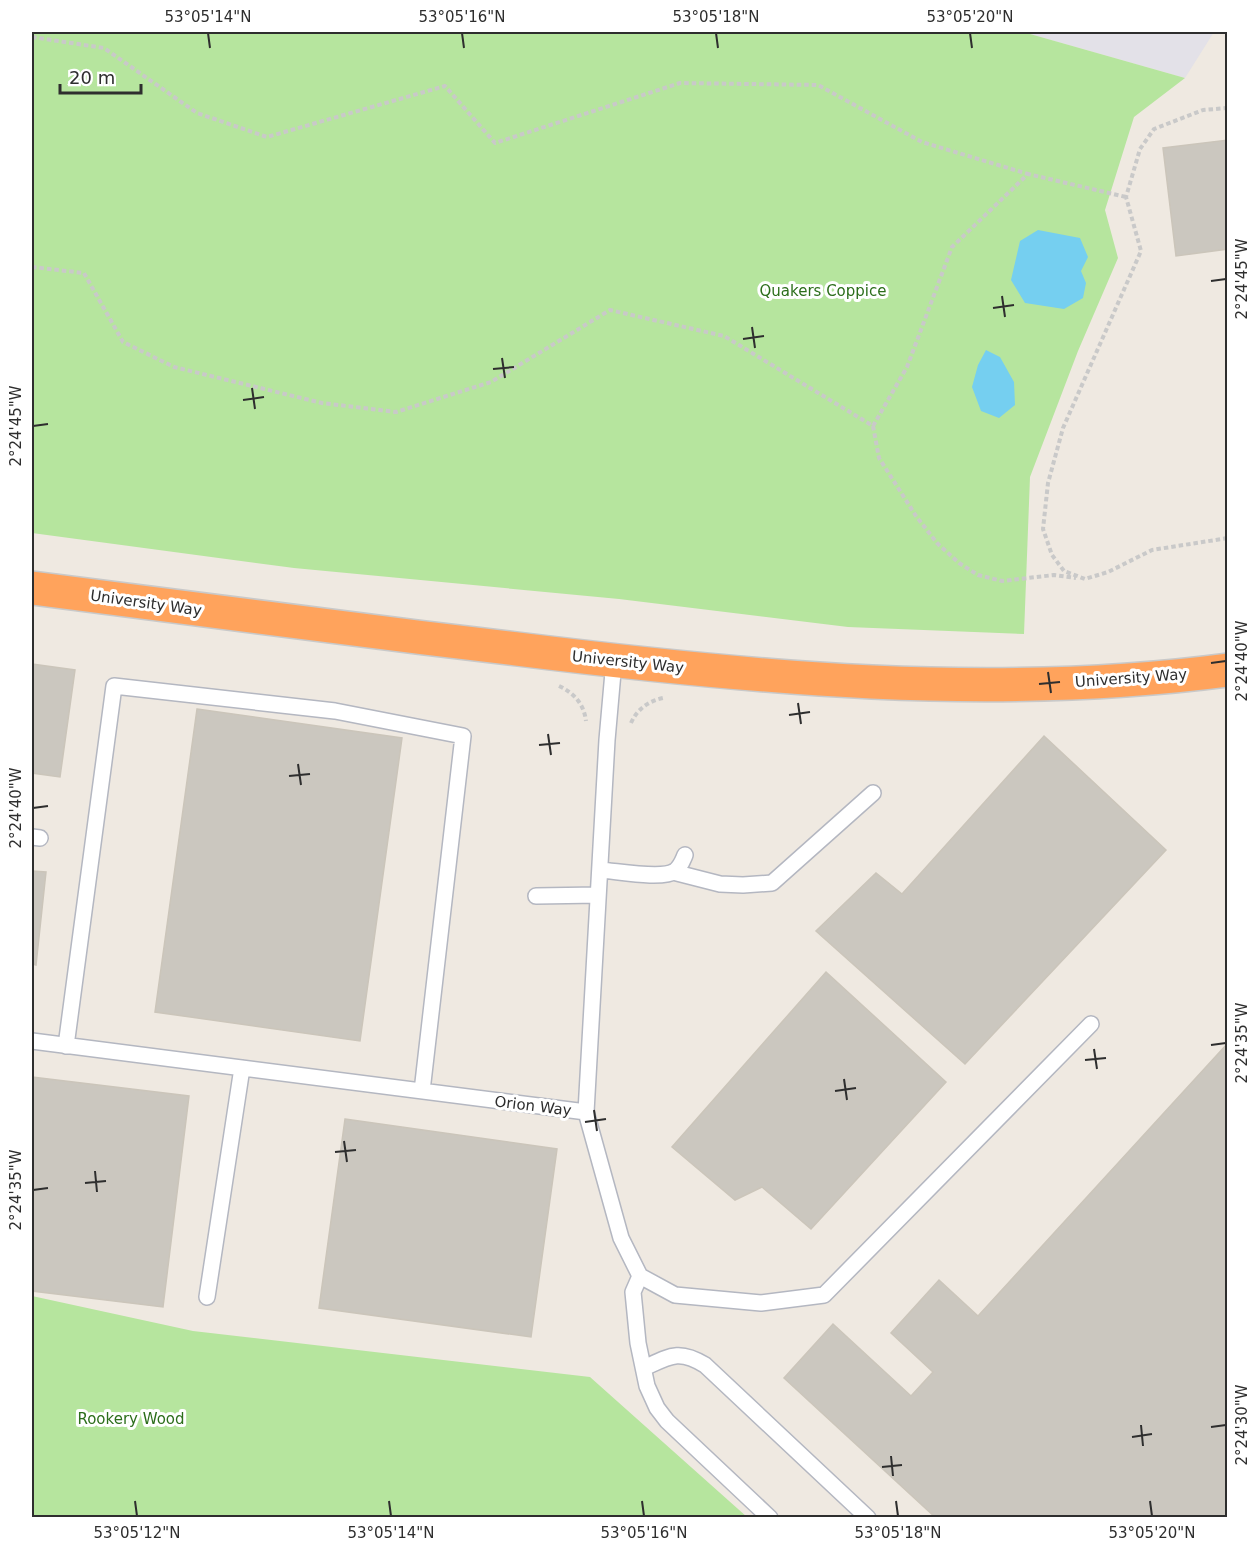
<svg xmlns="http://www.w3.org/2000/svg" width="1259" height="1549" font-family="'DejaVu Sans',sans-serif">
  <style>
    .industrial { fill: #e3e1e8 }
    .green { fill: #b6e59e }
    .water { fill: #75cff0 }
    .building { fill: #cbc7bf; stroke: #cbc5ba; stroke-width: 1.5 }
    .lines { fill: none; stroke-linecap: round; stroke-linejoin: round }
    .lane-casing { stroke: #b4b7c1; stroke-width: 18 }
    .highway-casing { stroke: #c9c9c9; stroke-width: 36 }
    .path { stroke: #c9c9c9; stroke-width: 4; stroke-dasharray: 4.5 3; stroke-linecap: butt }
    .lane { stroke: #fff; stroke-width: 15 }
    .highway { stroke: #ffa35c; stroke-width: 33 }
    .ticks { fill: none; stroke: #2e2e2e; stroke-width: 2 }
    .labels { text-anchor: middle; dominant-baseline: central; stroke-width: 6; stroke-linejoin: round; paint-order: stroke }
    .park-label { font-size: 15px; fill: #2c6e1b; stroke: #fff }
    .street-label { font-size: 15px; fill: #2e2e2e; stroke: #fff }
    .neatline { fill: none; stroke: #2e2e2e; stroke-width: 2 }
    .ticks-label { font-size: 15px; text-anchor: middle; fill: #2e2e2e }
  </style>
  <rect width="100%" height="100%" fill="#efe9e1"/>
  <path class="industrial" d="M1023,32H1214L1185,78Z"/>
  <path class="green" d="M32,32H1023L1185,78L1134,117L1105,210L1118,258L1078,351L1030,477L1024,634L848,627L619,599L294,568L32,533Z
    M32,1296L193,1331L590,1377L747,1517H32Z"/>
  <path class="water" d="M1038,230L1080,238L1088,257L1081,271L1086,283L1083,298L1064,309L1025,303L1011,280L1020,241Z
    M986,350L1000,357L1014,382L1015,405L999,418L981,411L972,387L978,365Z"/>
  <path class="building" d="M1228,140V249L1176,256L1163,148Z
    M32,664L75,670L60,777L32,773Z
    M197,709L402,738L360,1041L155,1012Z
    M1044,736L1166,850L965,1064L816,931L876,873L902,894Z
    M32,871L46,872L36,965L32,964Z
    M826,972L946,1082L811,1229L762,1187L735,1200L672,1147Z
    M1228,1043V1518H936L784,1378L833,1324L911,1396L933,1372L891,1333L939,1280L978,1316Z
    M32,1077L189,1096L163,1307L32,1291Z
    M345,1119L557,1149L531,1337L319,1308Z"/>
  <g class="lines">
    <defs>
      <path id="lane" d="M32,837L40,838
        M600,870C617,871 662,880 675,871C681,866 682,862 685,855
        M673,872L720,884L743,885L772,883L873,793
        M536,896L598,895
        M32,1041L586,1112L607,740L614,661
        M66,1046L114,686L335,711L463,736L422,1091
        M586,1112L621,1238L640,1276L675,1295L761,1303L824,1295L1091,1024
        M640,1276L633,1292L638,1343L647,1386L657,1408L667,1421L770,1518
        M207,1297L242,1068
        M644,1368C670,1356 679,1349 705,1365L868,1518"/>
      <path id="highway" d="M32,588C193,609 355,630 517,649C752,678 992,701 1228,670"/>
    </defs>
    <use href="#lane" class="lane-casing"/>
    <use href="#highway" class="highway-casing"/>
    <path class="path" d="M32,37L104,48L197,113L267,137L445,86L495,143L680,83L818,85L922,142L1028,174
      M1228,108L1203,110L1154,129L1140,149L1126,197L1141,251L1063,428L1048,483L1043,529L1052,555L1064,571L1085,579L1108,572L1152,550L1228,538
      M32,267L84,273L123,342L174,367L322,403L396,412L491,382L610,310L724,336L873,426L907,367L952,247L1028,174L1126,197
      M873,426L879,458L916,516L937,543L959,563L978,575L1002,581L1054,575L1076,578
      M559,686C574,693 584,704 586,721
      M631,723C637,709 649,701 663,698"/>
    <use href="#lane" class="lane"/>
    <use href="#highway" class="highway"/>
  </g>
  <path class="ticks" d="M208,33L210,48M462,33L464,48M716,33L718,48M970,33L972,48M1211,281L1226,279M1002,296L1005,317M993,308L1014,305M752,327L755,348M743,339L764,336M502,358L505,378M493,369L514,367M252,388L255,409M243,400L264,397M33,426L48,424M1211,663L1226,661M1048,672L1051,693M1039,684L1060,682M798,703L801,724M789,715L810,712M548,734L551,755M539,745L560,743M298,764L301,785M289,776L310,774M33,808L48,806M1211,1045L1226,1043M1094,1049L1097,1069M1085,1060L1106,1058M844,1079L847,1100M835,1091L856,1088M594,1110L597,1131M585,1122L606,1119M344,1141L347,1162M335,1152L356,1150M95,1171L97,1192M85,1183L106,1181M33,1190L48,1188M1141,1425L1143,1446M1211,1427L1226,1425M1132,1437L1152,1434M891,1456L893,1476M882,1467L902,1465M135,1501L137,1516M389,1501L391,1516M642,1501L644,1516M896,1501L898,1516M1150,1501L1152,1516"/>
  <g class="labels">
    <g class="park-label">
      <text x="823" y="291">Quakers Coppice</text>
      <text x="131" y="1419">Rookery Wood</text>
    </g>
    <g class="street-label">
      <text transform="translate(146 603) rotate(8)">University Way</text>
      <text transform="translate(628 662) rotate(6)">University Way</text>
      <text transform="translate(1131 678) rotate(-4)">University Way</text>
      <text transform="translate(533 1106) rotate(7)">Orion Way</text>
    </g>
  </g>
  <rect width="1259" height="1549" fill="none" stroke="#ffffff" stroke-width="66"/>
  <path d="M60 84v9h81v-9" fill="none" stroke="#2e2e2e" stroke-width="3"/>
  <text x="69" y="84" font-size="18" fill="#2e2e2e" stroke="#ffffff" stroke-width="4.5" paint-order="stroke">20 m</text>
  <rect x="33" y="33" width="1193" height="1483" class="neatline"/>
  <g class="ticks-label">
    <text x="208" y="22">53°05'14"N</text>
    <text x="462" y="22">53°05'16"N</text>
    <text x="716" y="22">53°05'18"N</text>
    <text x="970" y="22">53°05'20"N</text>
    <text transform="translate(1242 279) rotate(-90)" y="5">2°24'45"W</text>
    <text transform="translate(16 426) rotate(-90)" y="5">2°24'45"W</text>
    <text transform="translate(1242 661) rotate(-90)" y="5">2°24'40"W</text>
    <text transform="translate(16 808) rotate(-90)" y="5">2°24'40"W</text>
    <text transform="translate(1242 1043) rotate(-90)" y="5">2°24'35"W</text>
    <text transform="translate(16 1190) rotate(-90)" y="5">2°24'35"W</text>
    <text transform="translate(1242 1425) rotate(-90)" y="5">2°24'30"W</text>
    <text x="137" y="1538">53°05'12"N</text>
    <text x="391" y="1538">53°05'14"N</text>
    <text x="644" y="1538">53°05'16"N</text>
    <text x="898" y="1538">53°05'18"N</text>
    <text x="1152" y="1538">53°05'20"N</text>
  </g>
</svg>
